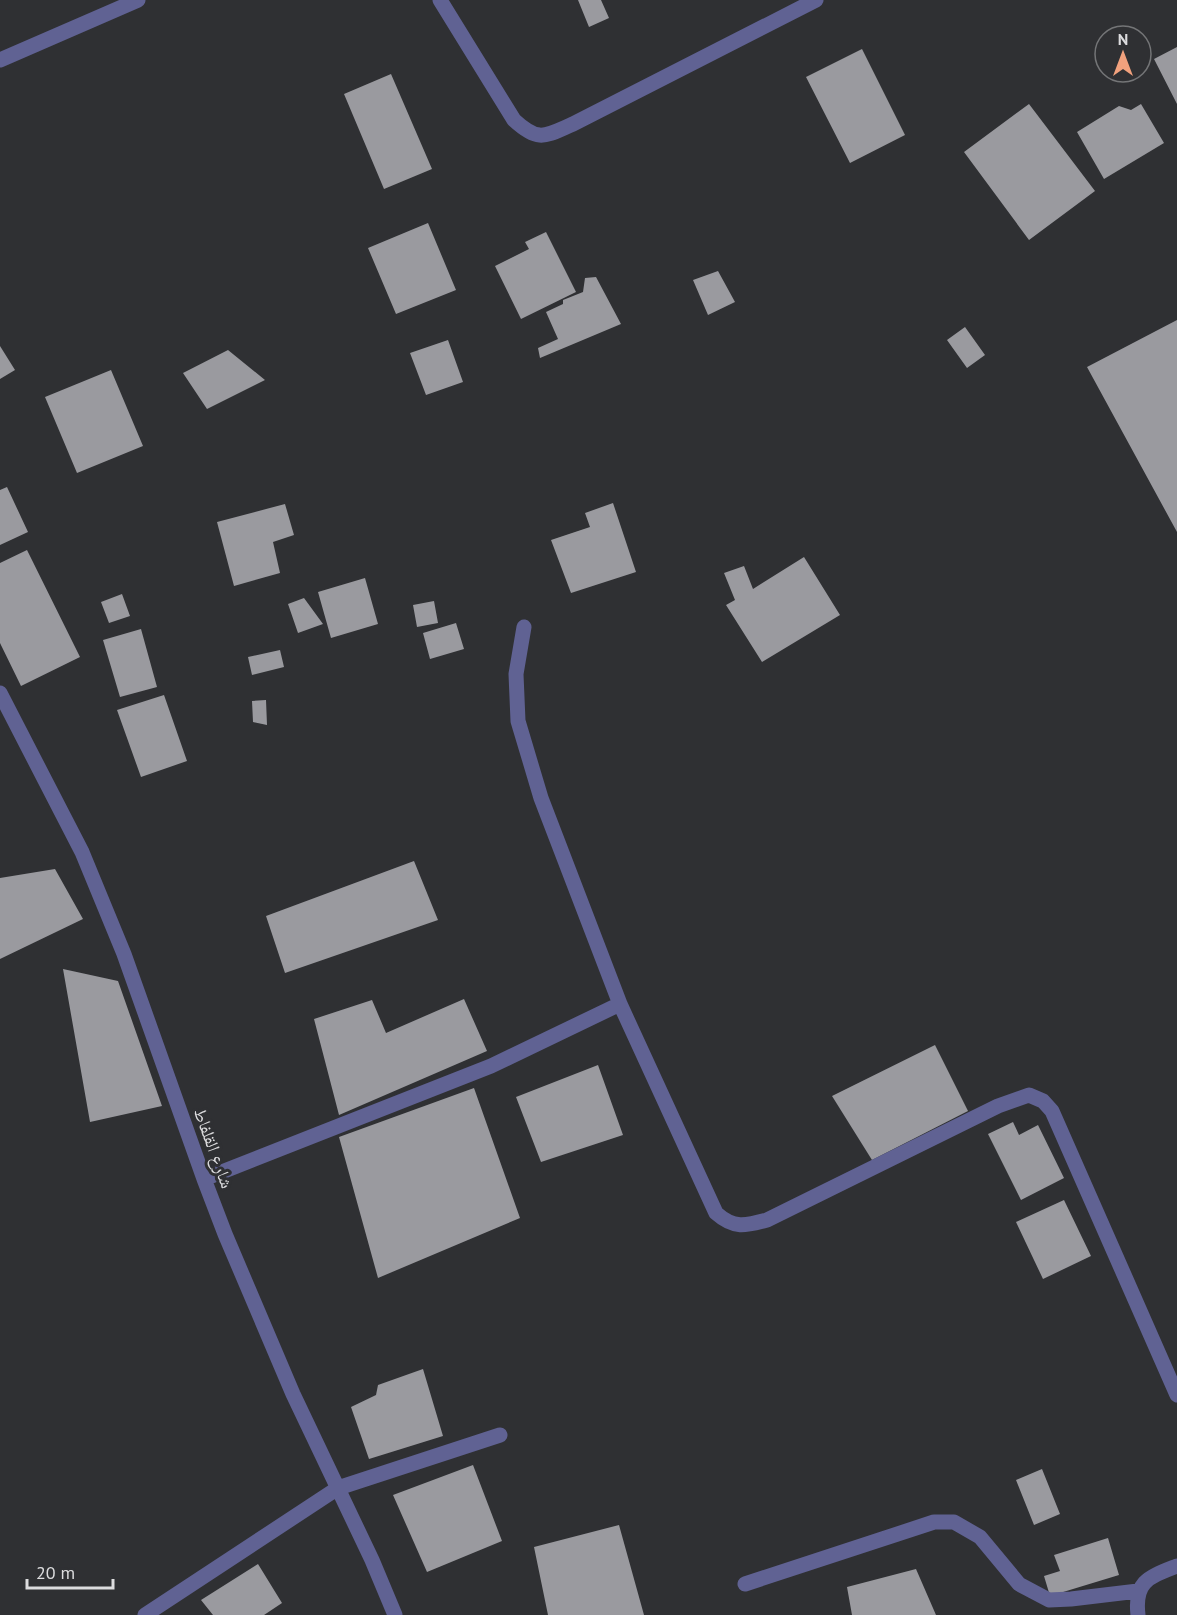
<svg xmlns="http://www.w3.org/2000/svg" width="1177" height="1615" font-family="'PT Sans','Noto Naskh Arabic',sans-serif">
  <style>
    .building { fill: #9a9a9f }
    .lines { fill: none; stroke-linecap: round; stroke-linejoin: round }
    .street { stroke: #606293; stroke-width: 15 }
    .labels { text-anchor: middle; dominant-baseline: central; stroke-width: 6; stroke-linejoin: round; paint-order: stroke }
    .street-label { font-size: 18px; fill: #dcdcde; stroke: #2f3033 }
  </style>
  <rect width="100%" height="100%" fill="#2f3033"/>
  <path class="building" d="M578,0H601L609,18L589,27Z
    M1177,47V104L1154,59Z
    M862,49L905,135L850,163L806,77Z
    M391,74L432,169L384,189L344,94Z
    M1029,104L1095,191L1029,240L964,152Z
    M1141,104L1164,143L1104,179L1077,132L1119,106L1131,110Z
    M428,223L456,290L396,314L368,248Z
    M546,232L576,292L521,319L495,266L529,249L525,242Z
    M718,271L735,302L708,315L693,280Z
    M596,277L621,324L540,358L538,348L558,339L546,312L563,304V300L583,292L585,278Z
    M1177,320V532L1087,367Z
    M965,327L985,355L967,368L947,340Z
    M448,340L463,382L426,395L410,353Z
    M0,346L15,370L0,379Z
    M228,350L265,380L207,409L183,373Z
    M111,370L143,446L77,473L45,397Z
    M7,487L28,532L0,545V490Z
    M613,503L636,572L571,593L551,540L590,527L585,513Z
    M285,504L294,535L273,542L280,573L234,586L217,522Z
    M27,550L80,657L21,686L0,643V563Z
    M804,557L840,615L762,662L726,605L735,600L724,573L744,566L753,589Z
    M365,578L378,624L331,638L318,592Z
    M122,594L130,616L109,623L101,602Z
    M304,598L323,624L298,633L288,604Z
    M434,601L438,623L417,627L413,605Z
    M456,623L464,649L430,659L423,633Z
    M141,629L157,687L120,697L103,640Z
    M280,650L284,667L252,675L248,657Z
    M164,695L187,761L141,777L117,710Z
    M266,700L267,725L253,722L252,701Z
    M414,861L438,920L285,973L266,916Z
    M55,869L83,919L0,959V878Z
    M63,969L118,981L162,1106L90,1122Z
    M464,999L487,1051L339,1115L314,1019L372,1000L386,1033Z
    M935,1045L968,1111L872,1160L832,1096Z
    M598,1065L623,1135L541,1162L516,1097Z
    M474,1088L520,1218L378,1278L339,1137Z
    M1013,1122L1019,1135L1038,1125L1064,1178L1021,1200L988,1134Z
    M1064,1200L1091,1256L1043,1279L1016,1222Z
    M423,1369L443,1436L369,1459L351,1407L376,1395L378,1385Z
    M473,1465L502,1541L427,1572L393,1495Z
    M1042,1469L1060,1514L1034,1525L1016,1480Z
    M619,1525L644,1615H548L534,1547Z
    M1108,1538L1119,1575L1050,1596L1044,1576L1060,1571L1054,1555Z
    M258,1564L282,1603L264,1615H213L201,1600Z
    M916,1569L936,1615H852L847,1587Z"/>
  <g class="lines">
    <path class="street" d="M440,0L514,120C539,143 545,136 573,124L816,0
      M0,60L138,0
      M524,627L516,674L518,721L541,798L620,1004
      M0,693L82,852L124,954L204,1179L225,1234L293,1394L372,1560L395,1615
      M204,1179L491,1066L620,1004L716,1213C734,1229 745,1226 767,1220L998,1106L1029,1095L1043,1101L1052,1111L1177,1395
      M745,1584L934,1522H954L980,1537L1019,1584L1049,1600L1071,1599L1138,1591
      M145,1615L338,1488L500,1435
      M1138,1615C1134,1581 1149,1577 1177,1566"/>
  </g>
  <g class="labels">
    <g class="street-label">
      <text transform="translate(214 1148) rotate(70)">شارع القلفاط</text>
    </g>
  </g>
  <g transform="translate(1123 54)"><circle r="28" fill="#2f3033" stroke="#747577" stroke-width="1.5"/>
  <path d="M0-4.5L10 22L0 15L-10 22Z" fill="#f1a17d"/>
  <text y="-9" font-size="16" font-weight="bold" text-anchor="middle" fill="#dcdcde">N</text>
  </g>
  <path d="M27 1579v9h86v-9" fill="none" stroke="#dcdcde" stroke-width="3"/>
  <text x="36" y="1579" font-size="18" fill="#dcdcde" stroke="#2f3033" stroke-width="4.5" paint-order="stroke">20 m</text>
</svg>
